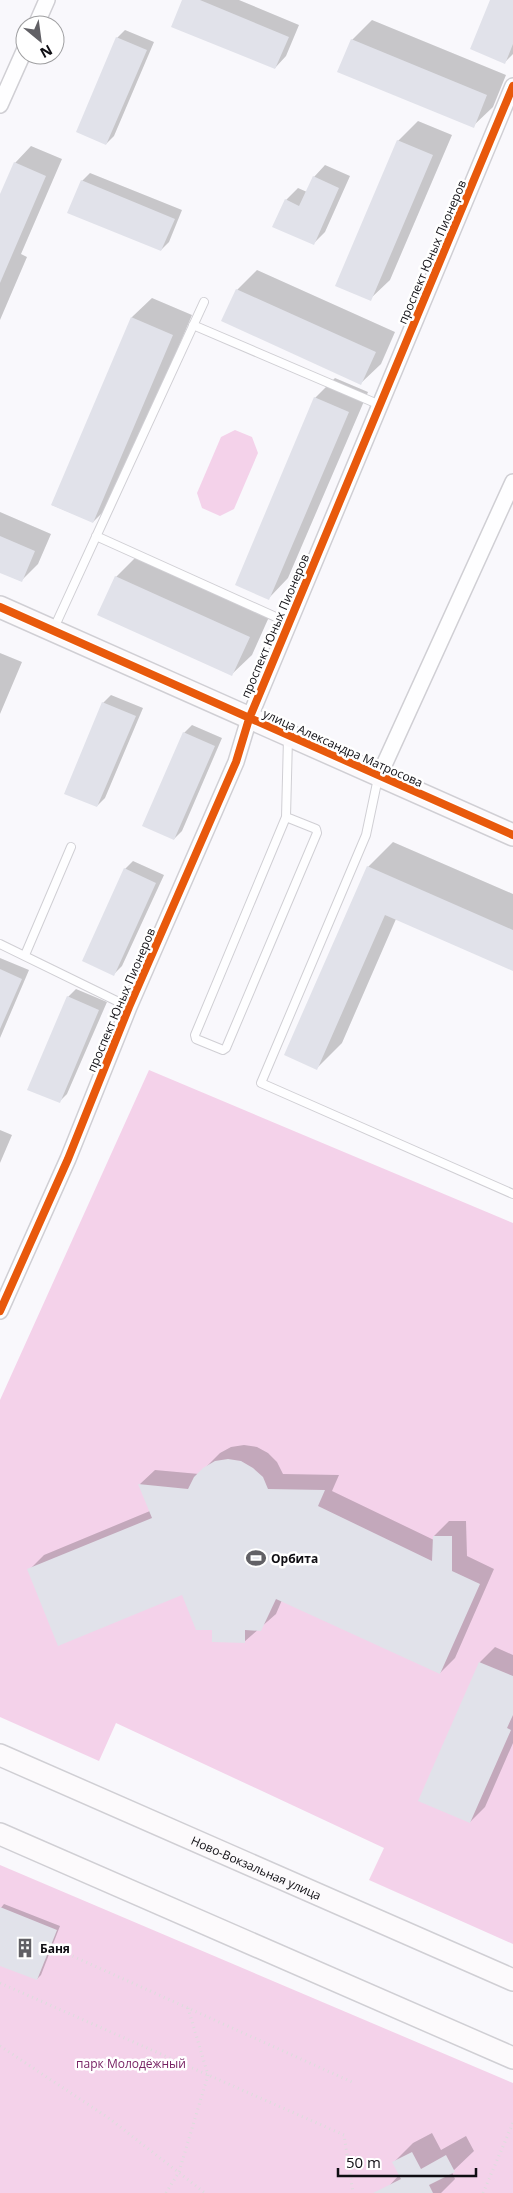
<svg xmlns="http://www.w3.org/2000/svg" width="513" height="2193" font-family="'Open Sans',sans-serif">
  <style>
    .green { fill: #f4d2ea }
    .shadow { fill: #0003 }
    .building { fill: #e1e2ea }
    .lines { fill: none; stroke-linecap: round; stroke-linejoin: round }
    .lane-casing { stroke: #d0cfd4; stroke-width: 10 }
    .street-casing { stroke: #d0cfd4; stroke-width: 18 }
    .secondary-casing { stroke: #d0cfd4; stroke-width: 24 }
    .path { stroke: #ddd; stroke-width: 3; stroke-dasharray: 1 4; stroke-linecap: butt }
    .lane { stroke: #fefeff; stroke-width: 8 }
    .street { stroke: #fefeff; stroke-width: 15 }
    .secondary { stroke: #fcfafc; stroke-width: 21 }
    .cycleway-casing { stroke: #fff; stroke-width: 11 }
    .cycleway { stroke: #e8590c; stroke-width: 8 }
    .labels { text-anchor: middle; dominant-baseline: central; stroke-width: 5; stroke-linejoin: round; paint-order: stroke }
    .street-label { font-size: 12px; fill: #0f0e13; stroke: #fff }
    .poi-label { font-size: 12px; font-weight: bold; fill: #0f0e13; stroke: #fff; text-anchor: start }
    .park-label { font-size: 12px; fill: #772263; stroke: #fff }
  </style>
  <rect width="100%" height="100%" fill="#f9f8fc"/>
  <path class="green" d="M235,430L252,437L258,453L234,509L220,516L202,508L197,493L221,437Z
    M149,1070L513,1223V1944L369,1880L384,1848L116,1723L99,1761L0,1717V1400Z
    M0,1865L513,2083V2193H0Z"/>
  <path class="shadow" d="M184,0H239L299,25L286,56L275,68Z
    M492,0H513V54L504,63Z
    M372,20L506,75L493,107L473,126L352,40Z
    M125,30L154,42L114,136L106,144L117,38Z
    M418,121L452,135L390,280L370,299L398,141Z
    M31,146L62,159L21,254L27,257L0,320V198L15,163Z
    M325,165L350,176L325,232L313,244L286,200L298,188L307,192L314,177Z
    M90,173L182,210L169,242L161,250L82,181Z
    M257,270L395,332L381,364L361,383L237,290Z
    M152,298L192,315L113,502L93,522L52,505L132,317Z
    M335,378L368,392L288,578L269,598L315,398Z
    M0,512L51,534L38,564L21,581L0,572Z
    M136,557L269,617L252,655L232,674L116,577Z
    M0,653L22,662L0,714Z
    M111,695L143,708L105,798L97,806L103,703Z
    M192,725L222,738L182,831L174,839L184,733Z
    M393,842L513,894V970L396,919L342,1043L317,1068L368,867Z
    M133,861L164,875L122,966L114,974L125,869Z
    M0,958L29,970L0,1038Z
    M76,989L107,1002L67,1094L59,1102L68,997Z
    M0,1130L12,1135L0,1163Z
    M244,1445L257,1447L268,1453L277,1462L283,1474L339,1475L332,1491L434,1540V1536L449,1521H466L467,1556L494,1569L455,1658L440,1673L282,1600L276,1614L244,1642L214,1629L183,1593L29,1570L44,1555L150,1511L140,1484L155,1470L199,1474L220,1453L231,1447Z
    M495,1647L513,1655V1743L485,1807L470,1822L420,1800L480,1662Z
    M4,1904L60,1926L41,1975L37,1979L0,1964V1909Z
    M432,2133L441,2150L466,2136L474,2151L452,2172L455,2179L441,2193H391L388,2187L400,2174L394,2162L413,2143Z"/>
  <path class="building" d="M182,0H200L289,37L275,69L171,27Z
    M490,0H513V44L505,64L470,49Z
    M116,37L147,50L106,145L76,132Z
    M351,39L487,95L474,128L337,72Z
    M397,140L433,155L371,301L335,286Z
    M14,162L46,176L0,283V194Z
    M313,176L339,188L314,245L272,227L285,199L299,206Z
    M81,180L175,219L161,251L67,213Z
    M236,289L376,352L361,385L221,321Z
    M131,317L173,335L93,523L51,505Z
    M314,397L349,412L269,600L235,585Z
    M0,536L35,551L22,582L0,573Z
    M115,576L250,637L232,676L97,615Z
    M102,702L136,716L97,807L64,794Z
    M183,732L215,746L174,840L142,826Z
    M367,866L513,930V971L385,915L317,1070L284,1055Z
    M124,868L156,883L114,976L82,961Z
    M0,969L22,979L0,1029Z
    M67,996L99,1010L60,1103L27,1090Z
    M228,1459L241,1461L253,1468L263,1477L268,1489L325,1490L318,1506L432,1561L433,1536H452V1571L480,1584L440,1674L276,1599L261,1631L245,1630V1643L212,1642V1630H196L182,1595L58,1646L27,1569L152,1518L138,1484L188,1489L194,1477L203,1468L215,1461Z
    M479,1662L513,1676V1715L507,1728L511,1730L470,1823L418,1801Z
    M0,1907L57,1930L37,1980L0,1966Z
    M412,2152L421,2169L446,2155L455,2172L429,2185L433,2193H373L401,2179L392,2162Z"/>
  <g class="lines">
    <defs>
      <path id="lane" d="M193,325L380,405
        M96,536L289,623
        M54,628L204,302
        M378,778L366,835L261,1083L513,1194
        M286,817L316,829L317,833L226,1048L223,1050L196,1039L195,1035L286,817L288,738
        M0,944L129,1007
        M25,955L71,847"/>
      <path id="street" d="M36,25L47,0
        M0,105L25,49
        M379,776L513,482
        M0,1311L68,1159L129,1007L236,762L249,719L513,86"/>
      <g id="secondary">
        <path d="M0,607L513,835"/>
        <path id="s1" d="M0,1755L513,1980"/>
        <path d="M0,1834L513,2058"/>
      </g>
    </defs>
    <use href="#lane" class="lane-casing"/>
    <use href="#street" class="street-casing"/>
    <use href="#secondary" class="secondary-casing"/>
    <path class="path" d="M68,1954L352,2082
      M0,1983L344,2135L353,2193
      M0,2046L110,2119L205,2193
      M166,2193L179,2172L208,2075L188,2008
      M483,2193L513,2123"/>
    <use href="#lane" class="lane"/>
    <use href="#street" class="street"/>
    <use href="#secondary" class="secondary"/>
    <defs>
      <path id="cycleway" d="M0,607L513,835
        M0,1311L68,1159L129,1007L236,762L249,719L513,86"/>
    </defs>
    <use href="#cycleway" class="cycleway-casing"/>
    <use href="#cycleway" class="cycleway"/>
  </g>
  <defs>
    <symbol id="stadium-bare" viewBox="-9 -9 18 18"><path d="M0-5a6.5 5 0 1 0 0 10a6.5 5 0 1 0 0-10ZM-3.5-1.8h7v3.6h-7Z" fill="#616065" stroke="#fff" stroke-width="2.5" paint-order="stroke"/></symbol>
    <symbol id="building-bare" viewBox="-9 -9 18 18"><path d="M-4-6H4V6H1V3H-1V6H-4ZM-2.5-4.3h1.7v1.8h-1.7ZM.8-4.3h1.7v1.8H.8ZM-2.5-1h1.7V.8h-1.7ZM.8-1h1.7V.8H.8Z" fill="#616065" stroke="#fff" stroke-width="2.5" paint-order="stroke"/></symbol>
  </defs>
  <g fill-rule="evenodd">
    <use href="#stadium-bare" x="242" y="1544" width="28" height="28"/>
    <use href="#building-bare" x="11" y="1934" width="28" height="28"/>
  </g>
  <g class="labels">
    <g class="street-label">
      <text transform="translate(432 252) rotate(-67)">проспект Юных Пионеров</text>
      <text transform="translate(275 626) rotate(-67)">проспект Юных Пионеров</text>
      <text transform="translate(343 748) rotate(24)">улица Александра Матросова</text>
      <text transform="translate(121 1000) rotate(-67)">проспект Юных Пионеров</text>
      <text stroke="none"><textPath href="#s1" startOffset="280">Ново-Вокзальная улица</textPath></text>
    </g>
    <g class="poi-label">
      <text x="271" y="1558">Орбита</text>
      <text x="40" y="1948">Баня</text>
    </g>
    <g class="park-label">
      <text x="131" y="2063">парк Молодёжный</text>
    </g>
  </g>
  <g transform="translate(40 40) rotate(151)"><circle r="24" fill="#ffffff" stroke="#9f9fa1"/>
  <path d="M0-4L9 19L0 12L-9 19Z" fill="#616065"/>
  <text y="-8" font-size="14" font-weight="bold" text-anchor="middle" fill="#0f0e13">N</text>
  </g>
  <path d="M338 2168v8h138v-8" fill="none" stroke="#0f0e13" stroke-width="2.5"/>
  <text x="346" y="2168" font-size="15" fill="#0f0e13" stroke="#ffffff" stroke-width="4" paint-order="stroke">50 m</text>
</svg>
